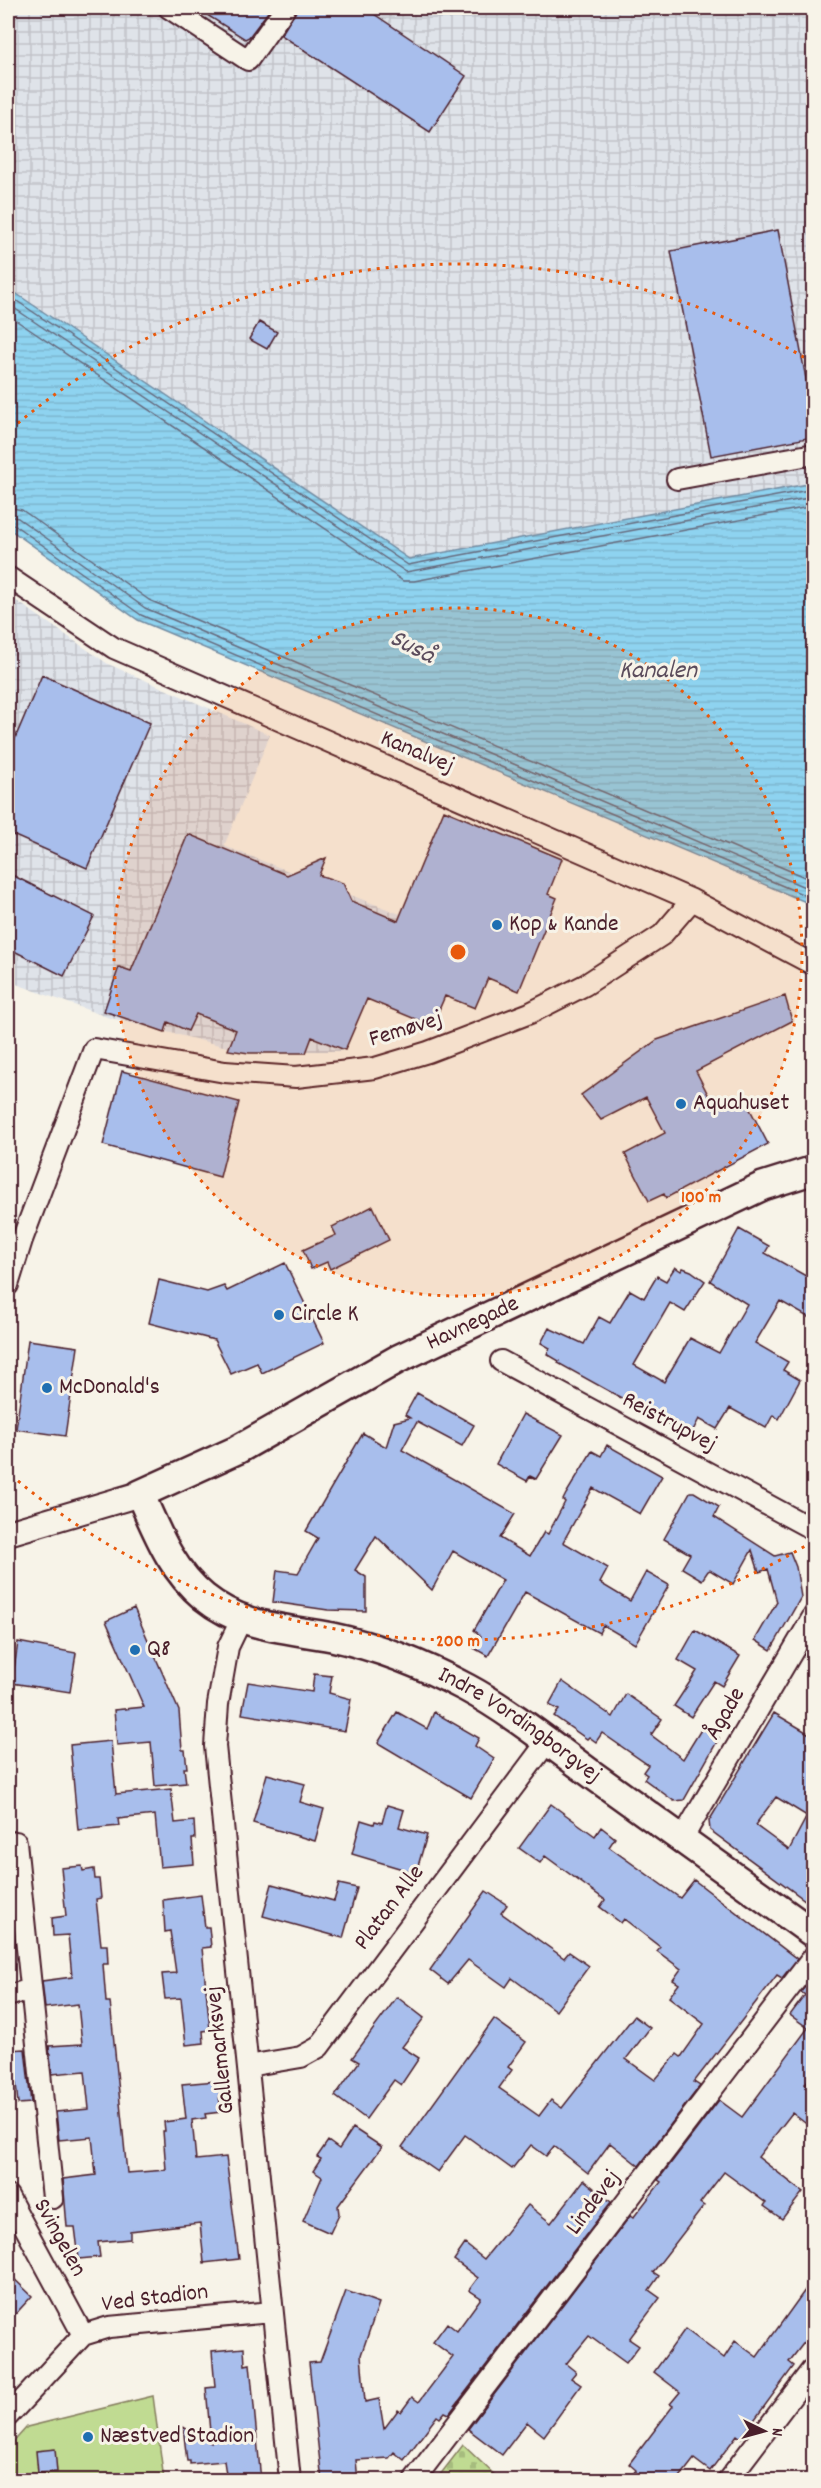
<svg xmlns="http://www.w3.org/2000/svg" width="821" height="2488" font-family="Dekko,sans-serif">
  <style>
    .industrial { fill: url(#industrial-grid) }
    .cemetery { fill: url(#cemetery-stones); stroke: #857d5e; stroke-width: 1.5 }
    .garden { fill: #c0db92; stroke: #857d5e; stroke-width: 1.5 }
    .water { fill: url(#water-rules); stroke: #738ba1; stroke-width: 1.5 }
    .lines { fill: none; stroke-linecap: round; stroke-linejoin: round }
    .shore { stroke: #65677a; stroke-width: 1.5 }
    .building { fill: #a8beec; stroke: #4a1f2b; stroke-width: 1.5; fill-rule: evenodd }
    .minor-casing { stroke: #4a1f2b; stroke-width: 24 }
    .tertiary-casing { stroke: #4a1f2b; stroke-width: 28 }
    .secondary-casing { stroke: #4a1f2b; stroke-width: 32 }
    .minor { stroke: #f7f3e8; stroke-width: 20 }
    .tertiary { stroke: #f7f3e8; stroke-width: 24 }
    .secondary { stroke: #f7f3e8; stroke-width: 27 }
    .ring { fill: none; stroke: #e8590c; stroke-width: 3; stroke-dasharray: 3 6 }
    .poi-dot { fill: #1f6fb2; stroke: #f7f3e8; stroke-width: 2 }
    .labels { text-anchor: middle; dominant-baseline: central; stroke-width: 6; stroke-linejoin: round; paint-order: stroke }
    .street-label { font-size: 24px; fill: #4a1f2b; stroke: #f7f3e8 }
    .poi-label { font-size: 24px; fill: #4a1f2b; stroke: #f7f3e8; text-anchor: start }
    .water-label { font-size: 26px; font-style: italic; fill: #5b4c5c; stroke: #f7f3e8 }
    .centre { fill: #e8590c; stroke: #f7f3e8; stroke-width: 3 }
    .ring-label { font-size: 18px; text-anchor: middle; font-weight: bold; fill: #e8590c; stroke: #f7f3e8; stroke-width: 6; stroke-linejoin: round; paint-order: stroke }
  </style>
  <defs>
    <pattern id="industrial-grid" width="8" height="8" patternUnits="userSpaceOnUse" patternTransform="scale(1.5)"><rect width="8" height="8" fill="#dfe3e9"/><path d="M0 4h8M4 0v8" fill="none" stroke="#c1c2c8"/></pattern>
    <pattern id="cemetery-stones" width="16" height="16" patternUnits="userSpaceOnUse" patternTransform="scale(1.5)"><rect width="16" height="16" fill="#c0db92"/><path d="M2 7V4a2 2 0 0 1 4 0v3zM10 15v-3a2 2 0 0 1 4 0v3z" fill="#a6bc7e"/></pattern>
    <pattern id="water-rules" width="6" height="5" patternUnits="userSpaceOnUse" patternTransform="scale(1.5)"><rect width="6" height="5" fill="#8ed3f0"/><path d="M0 2.5h6" fill="none" stroke="#7cb5ce"/></pattern>
  </defs>
  <rect width="100%" height="100%" fill="#f7f3e8"/>
  <filter id="ink" filterUnits="userSpaceOnUse"><feTurbulence type="fractalNoise" baseFrequency=".0167" numOctaves="2"/><feDisplacementMap in="SourceGraphic" scale="12" xChannelSelector="R" yChannelSelector="G"/><feConvolveMatrix kernelMatrix="1 2 1 2 8 2 1 2 1" color-interpolation-filters="sRGB"/></filter>
  <g filter="url(#ink)">
    <path class="industrial" d="M8,8H813V483L409,559L8,288Z
      M8,595L108,664L270,735L224,846L400,914L342,1051H243L107,1017L8,981Z"/>
    <path class="cemetery" d="M463,2445L500,2480H436Z"/>
    <path class="garden" d="M153,2396L164,2480H8V2448L27,2427Z"/>
    <path class="water" d="M8,288L409,559L813,483V905L138,620L8,528Z"/>
    <g class="lines">
      <path class="shore" d="M8,295L408,565L814,489
        M8,304L406,572L814,497
        M8,315L403,581H414L814,506
        M8,507L22,510L149,600L814,881
        M8,516L18,518L145,608L814,891
        M8,523L13,524L141,615L814,899"/>
    </g>
    <path class="building" d="M196,8H271L249,37L245,39Z
      M297,9L365,8L466,76L430,132L281,35Z
      M778,230L813,416V437L711,456L671,251Z
      M259,322L277,332L267,349L249,339Z
      M42,675L150,723L87,868L8,833V755Z
      M444,810L562,859L548,894L557,898L519,991L488,978L475,1008L445,996L432,1026L367,999L345,1050L312,1037L306,1053H249L228,1050L236,1030L196,1014L188,1031L168,1022L165,1032L104,1011L119,967L131,971L188,834L287,875L326,858L319,875L343,883L351,901L398,921Z
      M8,873L94,916L64,976L8,948Z
      M785,996L792,1021L696,1071L716,1110L743,1096L768,1144L666,1198L664,1194L649,1201L625,1154L665,1133L646,1097L601,1120L581,1095L657,1040Z
      M122,1071L239,1102L220,1177L103,1145Z
      M373,1206L389,1240L330,1269L327,1262L311,1269L303,1250L336,1235L332,1227Z
      M739,1229L769,1246L765,1253L813,1280V1320L780,1301L755,1343L788,1362L783,1370L800,1380L779,1419L773,1415L766,1428L730,1408L717,1429L699,1419L690,1436L558,1363L559,1361L547,1354L550,1348L541,1343L549,1328L584,1344L599,1317L610,1323L630,1290L644,1298L657,1276L666,1281L675,1267L681,1271L683,1268L691,1271L705,1281L685,1312L670,1303L634,1365L664,1382L690,1338L719,1353L747,1304L710,1281Z
      M285,1263L324,1343L262,1373L257,1363L231,1374L214,1340L149,1323L159,1280L207,1292L224,1286L227,1291Z
      M28,1340L78,1347L65,1436L16,1429Z
      M417,1393L474,1425L462,1446L417,1422L402,1450L515,1514L500,1538L530,1556L544,1532L548,1534L565,1502L563,1500L566,1494L592,1451L601,1456L607,1445L662,1476L640,1514L593,1488L563,1542L608,1568L600,1583L630,1601L646,1572L669,1585L635,1644L603,1625L599,1633L525,1592L488,1656L472,1647L481,1636L474,1630L503,1580L453,1551L432,1590L376,1536L355,1570L366,1577V1611L328,1610L273,1602L277,1570L298,1573L318,1538L306,1531L363,1433L386,1447L394,1422L410,1418L405,1415Z
      M523,1414L563,1435L536,1479L530,1476L527,1481L496,1464Z
      M690,1492H694L719,1507L714,1517L775,1556L790,1552L796,1567L801,1597L771,1650L755,1640L777,1602L768,1569L759,1572L752,1550L733,1584L710,1570L708,1571L702,1580L682,1568L690,1554L664,1539Z
      M134,1608L179,1711L182,1750H185L187,1768H184L186,1783L155,1786L151,1742L117,1745L114,1710L144,1707L106,1621Z
      M695,1630L740,1656L722,1686L714,1681L691,1717L674,1706L697,1671L678,1660Z
      M18,1642L76,1653L70,1692L12,1683Z
      M314,1674L332,1676L329,1693L351,1699L345,1731L242,1714L248,1682L312,1692Z
      M562,1681L613,1717L626,1694L662,1719L651,1735L683,1759L702,1728L719,1738L684,1800L674,1801L644,1779L647,1775L643,1772L648,1765L602,1733L596,1742L589,1737L587,1739L554,1716L559,1710L549,1705Z
      M397,1712L427,1729L434,1712L479,1738L475,1746L494,1759L471,1798L378,1743Z
      M774,1713L813,1736V1906L710,1830L709,1821ZM776,1797L807,1816L789,1850L755,1825Z
      M111,1741L116,1794L171,1789L175,1823L194,1821L195,1839H192L194,1864L160,1867L155,1815L118,1819L119,1826L78,1830L70,1745Z
      M267,1774L305,1784L300,1802L324,1809L315,1841L253,1823Z
      M551,1804L595,1836L601,1827L615,1838L609,1847L680,1898L694,1880L797,1959L782,1978L777,1975L694,2082L700,2086L639,2166L610,2143L588,2173L554,2146L546,2156L531,2145L512,2169L465,2135L438,2172L402,2147L494,2019L526,2042L508,2067L512,2070L499,2088L539,2116L551,2100L562,2108L634,2016L650,2028L626,2059L655,2080L677,2054L681,2057L704,2024L669,1997L679,1984L673,1980L681,1969L657,1951L660,1947L624,1919L621,1923L600,1907L605,1900L545,1856L540,1863L519,1848Z
      M387,1805L404,1810L399,1827L427,1835L416,1873L352,1854L361,1820L374,1824L375,1821L382,1823Z
      M82,1866L83,1871L94,1869L95,1879H99L101,1898L96,1899L97,1908L101,1945H107L108,1964H103L106,2002H110L127,2173L166,2170L163,2131H165L164,2122L186,2119L182,2084L216,2081L221,2090L219,2095L221,2112L205,2114L206,2118L192,2120L196,2160L226,2157L239,2259L204,2263L200,2223L130,2231V2239L98,2242L100,2257L79,2259L75,2227H67L63,2179L96,2175L92,2137L59,2140L56,2112L89,2109L85,2071L52,2074L49,2046L82,2044L78,2004L45,2008L42,1981L72,1977L68,1935L53,1936L52,1918L66,1916L61,1868Z
      M272,1884L334,1901L339,1884L357,1888L343,1938L263,1916Z
      M486,1891L507,1905L501,1913L564,1958L569,1952L589,1966L556,2011L512,1978L506,1987L468,1960L448,1984L430,1970Z
      M201,1895L205,1927H209L211,1947L202,1948L210,2030L203,2031L204,2043L186,2045L181,1998L165,1999L162,1974L176,1973L170,1931L165,1932L163,1900Z
      M813,1976V2073L805,2084L813,2090V2129L792,2113L758,2157L803,2192L782,2219L764,2206L766,2203L724,2172L700,2203L704,2206L653,2272L659,2276L649,2290L660,2298L629,2339L639,2346L626,2363L589,2336L566,2364L576,2372L571,2378L581,2385L544,2436L527,2422L502,2455L468,2429L630,2216L633,2218L661,2182L658,2180L719,2100L742,2117L808,2028L790,2015L805,1995L801,1992Z
      M397,1997L424,2018L402,2047L419,2058L401,2085L394,2080L366,2119L335,2096L359,2062L352,2058Z
      M25,2049L31,2103L18,2104L16,2083L8,2084V2050Z
      M353,2128L382,2147L338,2206L339,2214L330,2233L303,2221L322,2177L313,2171L321,2159L317,2157L328,2141L339,2149Z
      M584,2180L611,2202L449,2414L445,2412L440,2418L437,2416L404,2460L394,2452L389,2458L356,2460L358,2481H322L309,2363L320,2362L346,2291L379,2303L361,2355L365,2402L379,2399L384,2429L398,2410L401,2412L412,2397L419,2402L453,2357L433,2342L447,2323L457,2331L481,2298L469,2290L478,2278L454,2260L465,2244L484,2259L528,2205L551,2223Z
      M8,2273L32,2296L8,2322Z
      M813,2279V2331L789,2362L794,2366L741,2438L737,2435L710,2471L694,2459L677,2481H628L636,2470L629,2464L673,2406L670,2404L680,2392L654,2372L685,2329L724,2358L735,2341L757,2357Z
      M244,2348L245,2365L250,2364L261,2481H227L224,2461L190,2464V2461H187L183,2427L211,2443L206,2388L215,2387L212,2351Z
      M55,2449L57,2472L38,2473L36,2451Z"/>
    <g class="lines">
      <defs>
        <path id="minor" d="M169,8L248,60L285,8
          M677,479L814,454
          M8,577L114,648L692,900L814,965
          M8,1285L22,1240L94,1049L225,1072L296,1077L375,1068L428,1052L530,1013L585,985L662,935L692,900
          M501,1361L814,1530
          M242,1618L228,1647L218,1704L215,1746L290,2480
          M682,1839L814,1615
          M16,1842L53,2198
          M8,1996L31,1989
          M248,2066L301,2057L319,2047L547,1742
          M8,2196L83,2335
          M8,2416L83,2335L109,2327L272,2312
          M414,2480L814,1956
          M728,2480L814,2367"/>
        <path id="tertiary" d="M8,1533L140,1494"/>
        <g id="secondary">
          <path id="s1" d="M814,1170L763,1186L398,1359L237,1450L140,1494C157,1532 171,1570 204,1597C242,1628 286,1628 332,1637C379,1647 424,1665 467,1688C510,1711 557,1749 597,1778C669,1830 741,1882 814,1934"/>
        </g>
      </defs>
      <use href="#minor" class="minor-casing"/>
      <use href="#tertiary" class="tertiary-casing"/>
      <use href="#secondary" class="secondary-casing"/>
      <use href="#minor" class="minor"/>
      <use href="#tertiary" class="tertiary"/>
      <use href="#secondary" class="secondary"/>
    </g>
  </g>
  <circle cx="458" cy="952" r="344" fill="#e8590c" fill-opacity=".12"/>
  <g class="ring">
    <circle cx="458" cy="952" r="344"/>
    <path d="M812 1542A688 688 0 0 1 11 1475M11 429A688 688 0 0 1 812 362"/>
  </g>
  <g class="poi-dot">
    <circle cx="497" cy="925" r="6"/>
    <circle cx="681" cy="1104" r="6"/>
    <circle cx="279" cy="1315" r="6"/>
    <circle cx="47" cy="1388" r="6"/>
    <circle cx="135" cy="1650" r="6"/>
    <circle cx="88" cy="2437" r="6"/>
  </g>
  <g class="labels">
    <g class="street-label">
      <text transform="translate(417 753) rotate(23)">Kanalvej</text>
      <text transform="translate(406 1030) rotate(-17)">Femøvej</text>
      <text transform="translate(473 1324) rotate(-25)">Havnegade</text>
      <text transform="translate(669 1423) rotate(28)">Reistrupvej</text>
      <text transform="translate(726 1714) rotate(-60)">Ågade</text>
      <text stroke="none"><textPath href="#s1" startOffset="1216">Indre Vordingborgvej</textPath></text>
      <text transform="translate(390 1908) rotate(-53)">Platan Alle</text>
      <text transform="translate(221 2050) rotate(-96)">Gallemarksvej</text>
      <text transform="translate(594 2203) rotate(-53)">Lindevej</text>
      <text transform="translate(59 2238) rotate(61)">Svingelen</text>
      <text transform="translate(155 2299) rotate(-7)">Ved Stadion</text>
    </g>
    <g class="poi-label">
      <text x="509" y="925">Kop &amp; Kande</text>
      <text x="693" y="1104">Aquahuset</text>
      <text x="291" y="1315">Circle K</text>
      <text x="59" y="1388">McDonald's</text>
      <text x="147" y="1650">Q8</text>
      <text x="100" y="2437">Næstved Stadion</text>
    </g>
    <g class="water-label">
      <text transform="translate(412 648) rotate(27)">Suså</text>
      <text x="658" y="671">Kanalen</text>
    </g>
  </g>
  <circle cx="458" cy="952" r="9" class="centre"/>
  <g class="ring-label">
    <text x="701" y="1202">100 m</text>
    <text x="458" y="1646">200 m</text>
  </g>
  <rect width="821" height="2488" fill="none" stroke="#f7f3e8" stroke-width="30"/>
  <rect x="15" y="15" width="791" height="2458" fill="none" stroke="#4a1f2b" stroke-width="2" filter="url(#ink)"/>
  <g transform="translate(764 2431) rotate(95)" stroke="#f7f3e8" stroke-width="4.5" paint-order="stroke">
  <path d="M0-4.5L10 22L0 15L-10 22Z" fill="#4a1f2b"/>
  <text y="-9" font-size="16" font-weight="bold" text-anchor="middle" fill="#4a1f2b">N</text>
  </g>
</svg>
